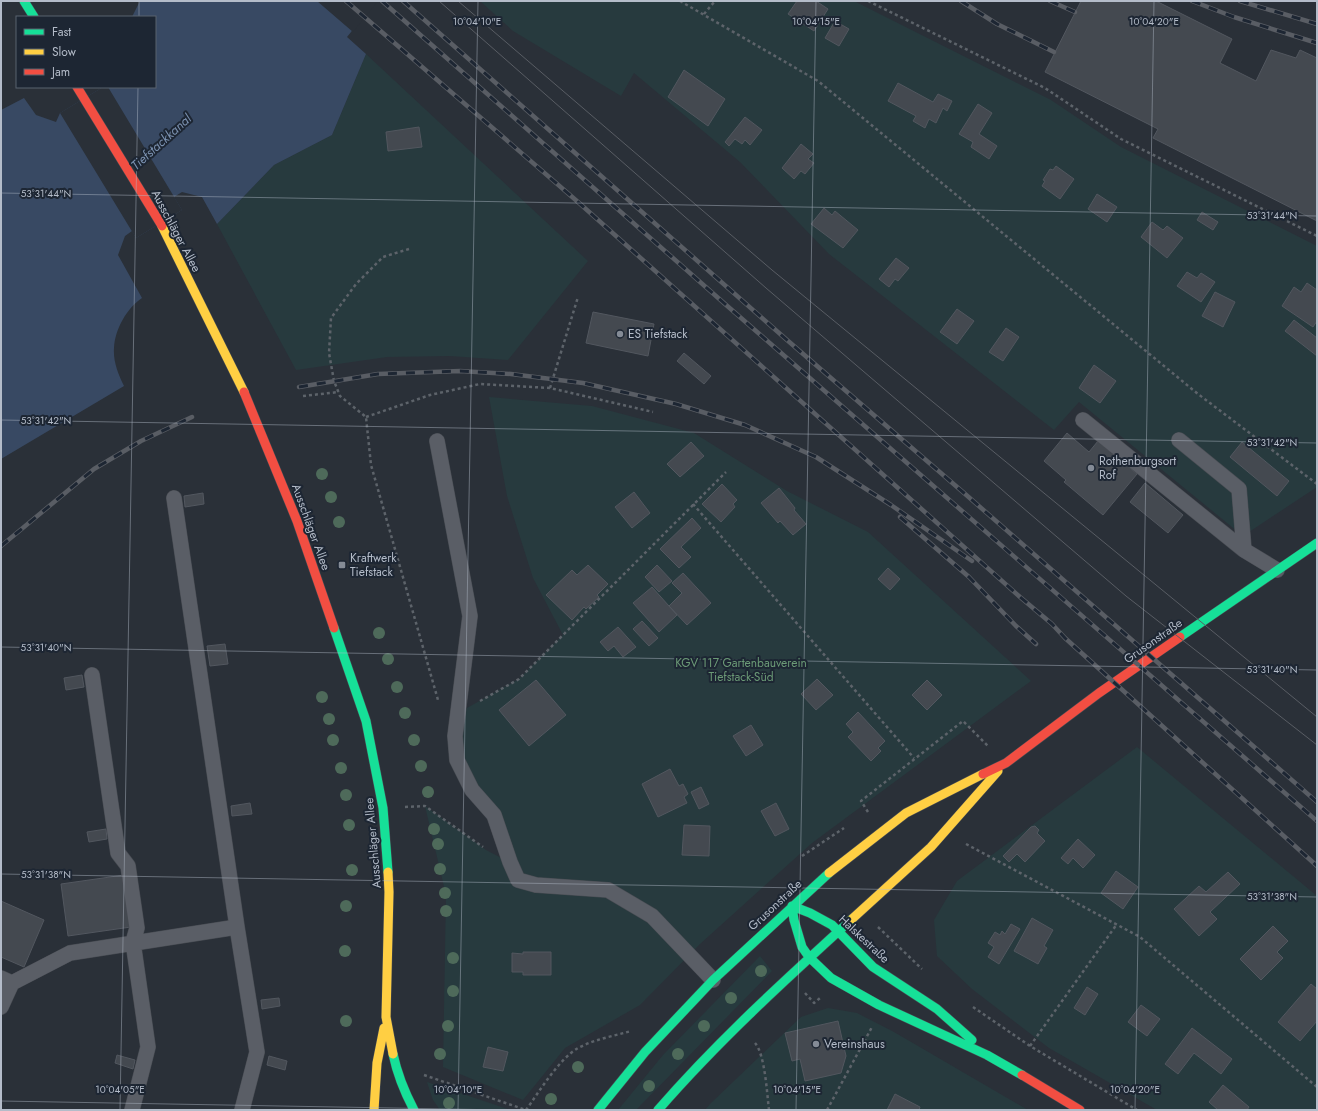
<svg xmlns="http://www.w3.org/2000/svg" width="1318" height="1111" font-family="Jost,sans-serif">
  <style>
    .green { fill: #273a3e }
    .water { fill: #384963 }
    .pier { fill: #2a3038 }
    .building { fill: #444950; stroke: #52575f }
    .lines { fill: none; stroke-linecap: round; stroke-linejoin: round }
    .lane-casing { stroke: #484c53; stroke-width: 16 }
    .fast-casing { stroke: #484c53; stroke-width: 10 }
    .slow-casing { stroke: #484c53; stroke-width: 10 }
    .jam-casing { stroke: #484c53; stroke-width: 10 }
    .path { stroke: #5d636a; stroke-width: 2.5; stroke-dasharray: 3 3; stroke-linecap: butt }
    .lane { stroke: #5a5e66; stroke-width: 15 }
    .fast { stroke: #16e098; stroke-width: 9 }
    .slow { stroke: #ffcf43; stroke-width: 9 }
    .jam { stroke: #f24e42; stroke-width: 9 }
    .tram { stroke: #595d64; stroke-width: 1 }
    .rail-casing { stroke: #595d64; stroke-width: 4.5 }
    .rail { stroke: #1d2633; stroke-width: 3; stroke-dasharray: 9; stroke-linecap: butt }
    .tree { fill: #4e6a5a }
    .ticks { fill: none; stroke: #b4bcc9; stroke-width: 1; stroke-opacity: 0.45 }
    .poi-dot { fill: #848b96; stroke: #1d2633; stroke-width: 1.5 }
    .labels { text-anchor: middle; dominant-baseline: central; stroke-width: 4; stroke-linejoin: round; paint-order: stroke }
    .street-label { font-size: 12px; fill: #b4bcc9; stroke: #1d2633 }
    .poi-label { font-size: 12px; fill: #b4bcc9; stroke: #1d2633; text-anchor: start }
    .park-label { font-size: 12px; fill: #6b9a76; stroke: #1d2633 }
    .water-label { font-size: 13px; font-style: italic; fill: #7c92b1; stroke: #1d2633 }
    .ticks-label { font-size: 10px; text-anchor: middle; fill: #b4bcc9; stroke: #1d2633; stroke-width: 4; stroke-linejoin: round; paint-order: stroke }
  </style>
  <rect width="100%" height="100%" fill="#2a3038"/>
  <path class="green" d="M480,1H854L1051,100L1121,147L1317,246V487L1243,536L1079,402L1054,430L829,254L740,162L634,73L621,96L513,31Z
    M366,54L588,261L508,360L450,356L387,357L296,370L217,224L274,165L332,135Z
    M489,397L592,406L694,433L787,491L868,532L1031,681L812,843L700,944L640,1005L565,1048L523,1100L443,1067L446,895L425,806L486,850L509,862L494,815L457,760L458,713L519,679L563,635L533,578L507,496Z
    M1137,747L1317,896V1110H1157L1049,1048L972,989L937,956L934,920L957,881Z
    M760,956L772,971L636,1110H618L663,1055Z
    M828,1008L857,1013L894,1032L1028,1110H705L710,1104L801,1017Z
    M427,1082L511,1110H440L433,1100Z"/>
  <path class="water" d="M140,1H376L347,37L366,54L332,135L274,165L217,224L202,197L182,192L174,197L182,210L136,238L132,231L125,236L118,255L142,298C127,308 115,329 114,348C113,361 118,374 124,386L1,459V110L24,98L36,115L56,122L60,113L103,87H155V17H132Z"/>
  <path class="pier" d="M317,1H378L353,32Z
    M103,87H108L182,210L136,238L60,113Z"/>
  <path class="building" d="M797,1H816L828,9L814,31L788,14Z
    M1081,1H1156L1232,39L1220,63L1256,81L1271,50L1296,58L1300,50L1317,58V221L1153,138L1158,129L1045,72Z
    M835,21L849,29L839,46L825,38Z
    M684,70L725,99L708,126L668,97Z
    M898,83L933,102L938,94L952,101L947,111L943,108L936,123L929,119L925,128L913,121L916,116L888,101Z
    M978,104L992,113L979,134L997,146L989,159L971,147L973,142L959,134Z
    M745,117L762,130L750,145L745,140L742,144L735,139L729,146L725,142Z
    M419,127L422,147L388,151L386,132Z
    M801,144L813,154L808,159L814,163L805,174L801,171L794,179L782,168Z
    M1056,166L1074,179L1060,199L1042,186L1045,181L1043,180L1050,169L1053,170Z
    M1097,194L1117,207L1107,222L1088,209Z
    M824,208L832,215L835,211L858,230L843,248L811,224Z
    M1202,212L1218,222L1213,230L1197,220Z
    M1152,222L1163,230L1167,226L1183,238L1167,258L1141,237Z
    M896,258L909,268L898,281L895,279L889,287L879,279Z
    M1187,272L1197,278L1201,273L1215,282L1201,302L1177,286Z
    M1307,283L1317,290V321L1313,327L1282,306L1294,287L1301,292Z
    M1215,292L1235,302L1223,327L1202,316Z
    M957,309L974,321L957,344L940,332Z
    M593,312L654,324L648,356L586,343Z
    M1294,320L1317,338V356L1285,331Z
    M1006,328L1019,337L1003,361L989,352Z
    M684,353L711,376L704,384L677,361Z
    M1094,365L1116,381L1100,403L1079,388Z
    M1067,433L1089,452L1098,441L1137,474L1103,515L1064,482L1066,480L1044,461Z
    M691,442L704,456L680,477L667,464Z
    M1242,442L1289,481L1277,496L1230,457Z
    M1145,483L1183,515L1168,533L1130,502Z
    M722,484L737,500L733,504L735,507L721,522L702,504Z
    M779,488L795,508L794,510L806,524L793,535L780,521L778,523L761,503Z
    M634,492L650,513L632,528L615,507Z
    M203,493L204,504L185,507L184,496Z
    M692,518L701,528L681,547L691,557L679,568L660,549Z
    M588,565L608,584L597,595L599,597L586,609L584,607L572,620L546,595L572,570L577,575Z
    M657,565L672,581L659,592L645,577Z
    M888,568L900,579L890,590L878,579Z
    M683,573L711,603L687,625L669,606L682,593L672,583Z
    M652,587L677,615L659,632L633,603Z
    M642,621L658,638L649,646L633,629Z
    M618,627L636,647L623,657L614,646L608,651L600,642Z
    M225,644L228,664L210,666L207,646Z
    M82,675L84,687L66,690L64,678Z
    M817,679L833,695L816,710L801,694Z
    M536,680L566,715L529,746L499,710Z
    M927,680L942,695L927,710L912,695Z
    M858,712L885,741L878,748L881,751L871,761L848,737L853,732L846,724Z
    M751,725L763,745L746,756L733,736Z
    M670,769L679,786L683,784L688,794L684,797L687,803L658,817L642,784Z
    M701,787L709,804L699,809L691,792Z
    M250,803L252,814L232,816L231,806Z
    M776,803L789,829L775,836L761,811Z
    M684,825L710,826L709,856L682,855Z
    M1035,826L1039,830L1037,833L1045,841L1025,862L1017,854L1009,862L1003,856L1031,827Z
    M106,829L107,839L89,842L87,832Z
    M1078,839L1095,855L1083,868L1073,858L1068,864L1061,858Z
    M1116,871L1138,887L1123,909L1101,893Z
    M1228,872L1240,884L1210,912L1217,919L1199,936L1174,909L1199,886L1206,892Z
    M124,875L131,927L68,936L61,884Z
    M1,901L44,920L24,967L1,957Z
    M1032,918L1053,930L1044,946L1047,948L1038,964L1014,951Z
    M1011,924L1020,929L999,964L988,957L994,947L988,943L995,932L1000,935L1002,931L1005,934Z
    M1273,926L1288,941L1277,952L1283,958L1261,980L1240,959Z
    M523,952H551V975H523V972H512V953L523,954Z
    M1311,984L1317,989V1002L1316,1004L1317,1005V1021L1300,1041L1278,1022Z
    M1087,987L1098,994L1085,1015L1074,1008Z
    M279,998L280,1006L262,1009L261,1000Z
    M1141,1005L1160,1019L1147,1036L1128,1022Z
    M838,1021L846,1056L841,1073L805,1081L800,1059L792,1061L785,1033Z
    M1192,1028L1232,1059L1221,1074L1194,1053L1178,1074L1165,1064Z
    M488,1047L508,1052L503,1071L483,1067Z
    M117,1055L135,1060L133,1069L115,1063Z
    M269,1056L287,1061L285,1070L267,1065Z
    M1223,1085L1249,1107L1247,1110H1218L1209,1102Z
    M895,1094L920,1107L919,1110H887Z"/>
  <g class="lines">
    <defs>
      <path id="lane" d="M1083,420L1244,550
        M1179,440L1239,489L1244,550L1277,570
        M437,441L470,616L455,736L457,760L472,790L494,815L510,862L518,880L536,885L608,890L652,916L713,980
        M174,498L237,927L257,1052L242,1110
        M92,675L118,853L128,866L137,928L133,942L148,1047L132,1110
        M1,978L12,983L1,1007
        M12,983L70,953L237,927"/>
      <path id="fast" d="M24,1L34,17
        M334,628L366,721L383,808L388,872
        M1180,637L1317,543
        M792,906L794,920L802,947L809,957L831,978L879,1005L987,1055L1022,1075
        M792,906L810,913L832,925L873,967L937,1009L972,1040
        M393,1054C397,1073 405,1093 414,1110
        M598,1110L645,1052L713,980L829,873
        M658,1110C718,1041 785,980 852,919"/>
      <path id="slow" d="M162,226L244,392
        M388,872L389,892L386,1017L393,1054
        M829,873L906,813L983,774
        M852,919L931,847L998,771
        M374,1110L377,1063L384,1028"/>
      <path id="jam" d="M77,87L162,226
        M244,392L297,521L334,628
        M983,774L1006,763L1099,693L1180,637
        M1022,1075L1080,1110"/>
    </defs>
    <use href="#lane" class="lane-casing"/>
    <use href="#fast" class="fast-casing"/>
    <use href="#slow" class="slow-casing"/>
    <use href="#jam" class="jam-casing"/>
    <path class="path" d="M680,1L818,81L1198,394L1317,484
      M868,1L1045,88L1121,139L1317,236
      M704,14L715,1
      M409,249L383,257L356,284L331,318L329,353L334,381L340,396L366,417L371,465L438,700
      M550,388L578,297
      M303,396L339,392
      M366,417L430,395L480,384L550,388L653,412
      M693,504L914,758
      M480,701L519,679L726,472
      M405,807L425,806L483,847
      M868,812L861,801L963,721L988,746
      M966,844L1140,937L1317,1087
      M802,856L844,828
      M878,927L922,969
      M805,993L814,1003L820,998
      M973,1007L1030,1046L1137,1110
      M755,1043C765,1054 767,1094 769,1110
      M1030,1046L1117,924
      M424,1075L526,1110
      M526,1110C539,1092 559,1059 578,1048C595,1039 614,1036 631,1031
      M827,1110L872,1027"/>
    <use href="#lane" class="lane"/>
    <use href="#fast" class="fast"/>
    <use href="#slow" class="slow"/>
    <use href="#jam" class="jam"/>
    <path class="tram" d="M439,1L766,288L1126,596L1317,745
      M458,1L772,270L1317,717"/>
    <defs>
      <path id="rail" d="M346,1L578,202L1020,597L1052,624L1065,638L1317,866
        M382,1L725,304L1317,821
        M403,1L787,340L964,493L1317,802
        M961,1L997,24L1054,52
        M1050,1L1075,12
        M1192,1L1234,17L1317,43
        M1240,1L1317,24
        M299,387L378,374L460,371L511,374L583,383L676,404L745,425L816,457L891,505L972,561
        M900,517L969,577L1016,626L1036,644
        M1,546L94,469L141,441L192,417"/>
    </defs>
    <use href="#rail" class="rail-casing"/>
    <use href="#rail" class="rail"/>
  </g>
  <g class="tree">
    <circle cx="322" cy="474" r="6"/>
    <circle cx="331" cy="497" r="6"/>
    <circle cx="339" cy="522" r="6"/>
    <circle cx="379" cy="633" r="6"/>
    <circle cx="388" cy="659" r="6"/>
    <circle cx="397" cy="687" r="6"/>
    <circle cx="322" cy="697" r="6"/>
    <circle cx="405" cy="713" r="6"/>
    <circle cx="329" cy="719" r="6"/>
    <circle cx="333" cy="740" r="6"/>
    <circle cx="414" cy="740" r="6"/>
    <circle cx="421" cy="766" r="6"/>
    <circle cx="341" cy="768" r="6"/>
    <circle cx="428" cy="792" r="6"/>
    <circle cx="346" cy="795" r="6"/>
    <circle cx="349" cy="825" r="6"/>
    <circle cx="434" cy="829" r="6"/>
    <circle cx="438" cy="844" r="6"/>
    <circle cx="440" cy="869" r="6"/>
    <circle cx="352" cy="870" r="6"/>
    <circle cx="445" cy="893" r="6"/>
    <circle cx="346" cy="906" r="6"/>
    <circle cx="446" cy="911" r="6"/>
    <circle cx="345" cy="951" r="6"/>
    <circle cx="453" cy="958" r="6"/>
    <circle cx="761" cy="971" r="6"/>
    <circle cx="453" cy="991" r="6"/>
    <circle cx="731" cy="998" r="6"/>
    <circle cx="346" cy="1021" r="6"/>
    <circle cx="448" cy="1026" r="6"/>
    <circle cx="704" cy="1026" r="6"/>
    <circle cx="440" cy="1054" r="6"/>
    <circle cx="678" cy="1054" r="6"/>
    <circle cx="578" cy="1067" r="6"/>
    <circle cx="649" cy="1086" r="6"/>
    <circle cx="551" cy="1099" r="6"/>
    <circle cx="449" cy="1103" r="6"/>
  </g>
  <path class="ticks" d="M139,17V1M1,193L1317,216M1,420L1317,443M1,647L1317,670M1,874L1317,897M1,1101L505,1110M120,1110L138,87M458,1110L478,1M796,1110L816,1M1135,1110L1154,1"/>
  <g class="poi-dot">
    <circle cx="620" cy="334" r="4"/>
    <circle cx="1091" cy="468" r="4"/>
    <rect x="338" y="561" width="8" height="8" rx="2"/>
    <circle cx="816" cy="1044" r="4"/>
  </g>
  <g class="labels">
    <g class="street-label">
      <text transform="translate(176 231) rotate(62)">Ausschläger Allee</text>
      <text transform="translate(311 527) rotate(70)">Ausschläger Allee</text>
      <text transform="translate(1153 641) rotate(-35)">Grusonstraße</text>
      <text transform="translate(373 843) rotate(-95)">Ausschläger Allee</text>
      <text transform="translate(775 905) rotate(-43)">Grusonstraße</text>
      <text transform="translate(864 939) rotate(43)">Halskestraße</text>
    </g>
    <g class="poi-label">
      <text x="628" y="334">ES Tiefstack</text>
      <text x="1099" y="461">Rothenburgsort<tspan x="1099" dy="14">Rof</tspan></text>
      <text x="350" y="558">Kraftwerk<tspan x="350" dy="14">Tiefstack</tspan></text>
      <text x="824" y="1044">Vereinshaus</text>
    </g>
    <g class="park-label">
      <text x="741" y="663">KGV 117 Gartenbauverein<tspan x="741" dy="14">Tiefstack-Süd</tspan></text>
    </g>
    <g class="water-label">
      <text transform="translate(161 142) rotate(-42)">Tiefstackkanal</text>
    </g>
  </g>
  <g class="ticks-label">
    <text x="477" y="25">10°04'10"E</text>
    <text x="816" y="25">10°04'15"E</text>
    <text x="1154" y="25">10°04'20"E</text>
    <text x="46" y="197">53°31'44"N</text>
    <text x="1272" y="219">53°31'44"N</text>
    <text x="46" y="424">53°31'42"N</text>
    <text x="1272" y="446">53°31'42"N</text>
    <text x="46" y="651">53°31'40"N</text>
    <text x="1272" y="673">53°31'40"N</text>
    <text x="46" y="878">53°31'38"N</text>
    <text x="1272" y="900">53°31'38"N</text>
    <text x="120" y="1093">10°04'05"E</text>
    <text x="458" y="1093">10°04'10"E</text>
    <text x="797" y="1093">10°04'15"E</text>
    <text x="1135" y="1093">10°04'20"E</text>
  </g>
  <rect width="1318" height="1111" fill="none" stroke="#b4bcc9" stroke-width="4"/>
  <rect x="16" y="16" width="140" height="72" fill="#1d2633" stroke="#59626f"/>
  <rect x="24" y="29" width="20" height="6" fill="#16e098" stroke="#59626f"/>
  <text x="52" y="36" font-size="12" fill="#b4bcc9">Fast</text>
  <rect x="24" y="49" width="20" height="6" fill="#ffcf43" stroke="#59626f"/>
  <text x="52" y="56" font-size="12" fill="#b4bcc9">Slow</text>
  <rect x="24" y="69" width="20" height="6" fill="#f24e42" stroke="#59626f"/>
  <text x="52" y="76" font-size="12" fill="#b4bcc9">Jam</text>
</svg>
